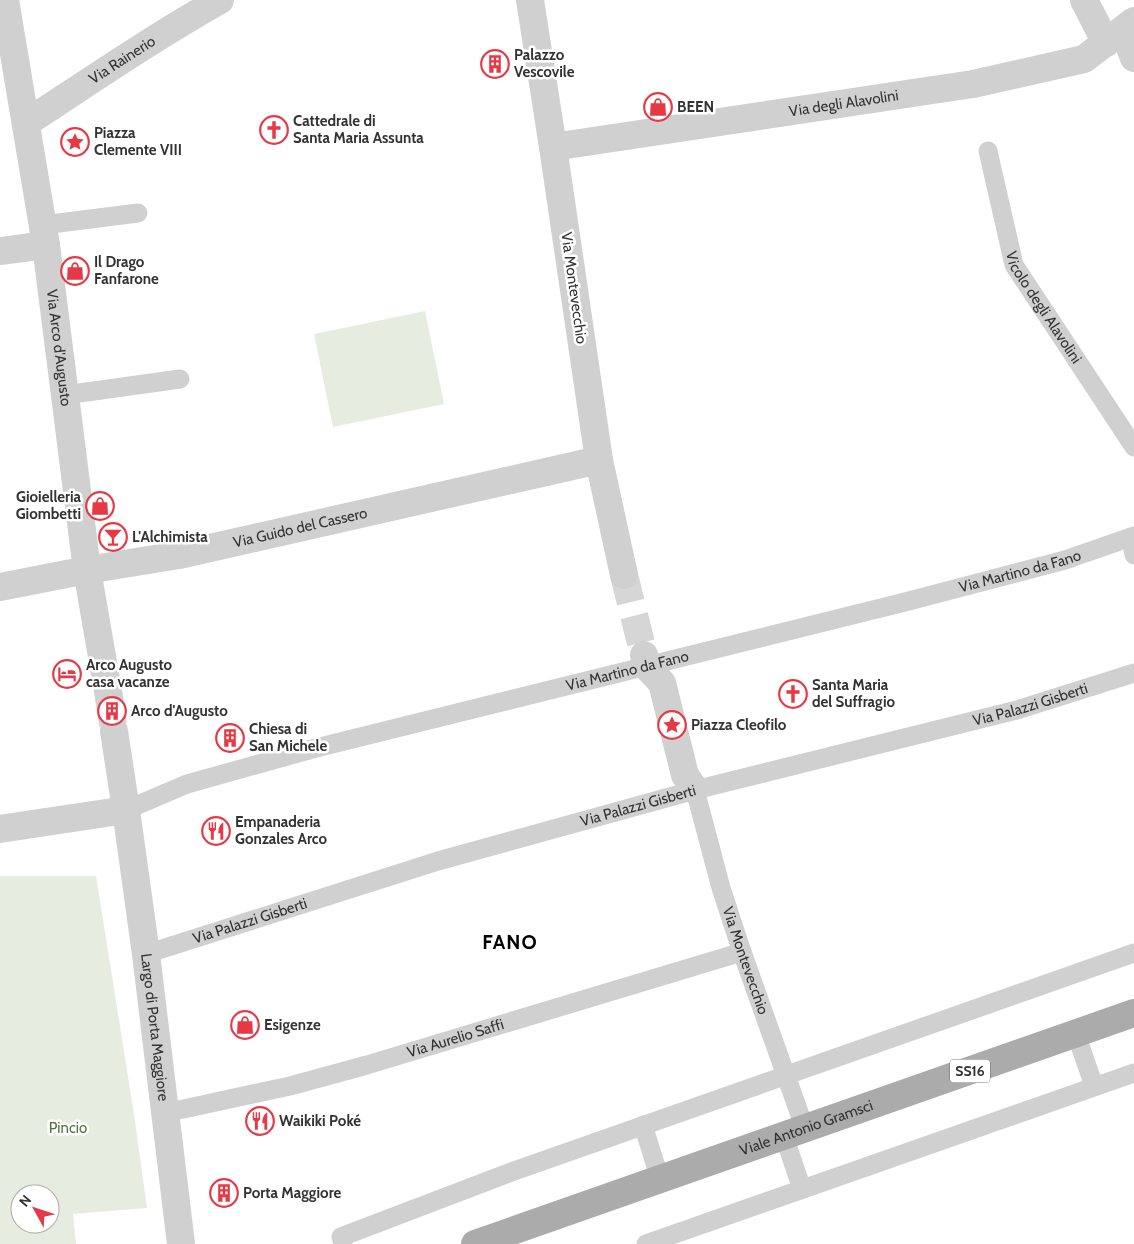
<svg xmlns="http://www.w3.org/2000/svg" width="1134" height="1244" font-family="Cabin,sans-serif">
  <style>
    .green { fill: #e6ecdf; fill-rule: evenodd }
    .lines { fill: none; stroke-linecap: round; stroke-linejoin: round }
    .pedestrian-tunnel { stroke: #d6d6d6; stroke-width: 28; stroke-dasharray: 28 14; stroke-linecap: butt }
    .service { stroke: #d0d0d0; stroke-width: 19 }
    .pedestrian { stroke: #d0d0d0; stroke-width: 28 }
    .minor { stroke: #d0d0d0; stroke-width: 28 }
    .primary { stroke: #ababab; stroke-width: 28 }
    .labels { text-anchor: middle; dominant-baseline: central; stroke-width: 5; stroke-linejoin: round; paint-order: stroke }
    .shield { fill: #fff; stroke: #707070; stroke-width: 1 }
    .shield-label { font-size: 14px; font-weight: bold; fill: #333 }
    .poi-label { font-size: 15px; font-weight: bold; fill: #333; stroke: #fff; text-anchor: start }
    .street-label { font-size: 15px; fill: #333; stroke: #fff }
    .park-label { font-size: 15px; fill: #56703f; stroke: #fff }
    .district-label { font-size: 20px; font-weight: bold; letter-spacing: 1px; fill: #000; stroke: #fff }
  </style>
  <rect width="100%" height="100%" fill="#fff"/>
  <path class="green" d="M425,311L444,404L333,427L314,334Z
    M0,876H96L134,1114L147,1208L73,1214L76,1244H0ZM20,1194H50V1224H20Z"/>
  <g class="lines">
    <path class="pedestrian-tunnel" d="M624,575L644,655
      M109,697L114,731"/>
    <g class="service">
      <path id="s1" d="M988,151L1014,265L1134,447"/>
      <path d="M43,225L138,213"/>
      <path d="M65,395L180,379"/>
      <path d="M1131,537L1134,555"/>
      <path id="s2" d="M695,790L721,888L742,952L805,1129"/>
      <path id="s3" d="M126,810L187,784L316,748L905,602L1065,560L1134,536"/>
      <path id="s4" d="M146,954L438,861L695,790L1017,710L1134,673"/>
      <path d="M1076,1034L1094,1086"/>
      <path id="s5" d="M165,1113L290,1086L367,1065L742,952"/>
      <path d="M643,1125L660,1179"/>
      <path d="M784,1136L802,1189"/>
      <path d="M343,1244L341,1237L514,1171L1134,953"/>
      <path d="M646,1244L1134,1073"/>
    </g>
    <g class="pedestrian">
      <path d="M599,460L624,575"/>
      <path d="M87,570L109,697"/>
      <path d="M644,655L646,666L662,683L685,775L695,790"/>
      <path id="s6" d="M114,731L126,810L146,954L181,1244"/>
      <path d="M0,829L126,810"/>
    </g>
    <g class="minor">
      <path id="s7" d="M5,0L46,245L87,570"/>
      <path d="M1084,0L1106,43"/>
      <path d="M1123,30L1134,58"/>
      <path id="s8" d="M26,123C90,81 153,38 220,0"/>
      <path id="s9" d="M553,147L973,84L1084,59L1134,21"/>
      <path d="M0,251L46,245"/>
      <path id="s10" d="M0,587L87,570L179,555L599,460L553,147L530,0"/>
    </g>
    <path class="primary" id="s11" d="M475,1244L1134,1013"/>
  </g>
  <defs>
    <symbol id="building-ring" viewBox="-11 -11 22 22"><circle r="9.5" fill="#fff" stroke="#e63946" stroke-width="1.5"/><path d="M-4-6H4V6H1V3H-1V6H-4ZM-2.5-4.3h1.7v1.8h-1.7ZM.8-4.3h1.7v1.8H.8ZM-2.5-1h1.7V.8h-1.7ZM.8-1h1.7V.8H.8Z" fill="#e63946"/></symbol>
    <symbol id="shop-ring" viewBox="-11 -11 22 22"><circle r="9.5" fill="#fff" stroke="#e63946" stroke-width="1.5"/><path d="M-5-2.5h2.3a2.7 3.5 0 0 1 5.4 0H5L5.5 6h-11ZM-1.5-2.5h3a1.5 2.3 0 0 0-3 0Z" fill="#e63946"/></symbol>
    <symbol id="church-ring" viewBox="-11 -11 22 22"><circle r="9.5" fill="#fff" stroke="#e63946" stroke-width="1.5"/><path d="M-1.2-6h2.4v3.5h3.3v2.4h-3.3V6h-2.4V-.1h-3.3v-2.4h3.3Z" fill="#e63946"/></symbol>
    <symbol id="sight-ring" viewBox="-11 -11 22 22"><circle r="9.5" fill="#fff" stroke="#e63946" stroke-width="1.5"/><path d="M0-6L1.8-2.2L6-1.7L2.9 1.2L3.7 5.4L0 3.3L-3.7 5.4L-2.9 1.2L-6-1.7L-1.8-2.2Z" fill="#e63946"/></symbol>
    <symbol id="bar-ring" viewBox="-11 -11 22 22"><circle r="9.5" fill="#fff" stroke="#e63946" stroke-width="1.5"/><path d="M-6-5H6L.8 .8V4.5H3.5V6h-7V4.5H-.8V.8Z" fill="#e63946"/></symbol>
    <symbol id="hotel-ring" viewBox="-11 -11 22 22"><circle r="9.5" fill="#fff" stroke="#e63946" stroke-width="1.5"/><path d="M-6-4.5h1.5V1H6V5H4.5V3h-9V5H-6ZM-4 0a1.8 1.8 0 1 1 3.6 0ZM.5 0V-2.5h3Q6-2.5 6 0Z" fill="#e63946"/></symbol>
    <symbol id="restaurant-ring" viewBox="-11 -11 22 22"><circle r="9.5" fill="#fff" stroke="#e63946" stroke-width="1.5"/><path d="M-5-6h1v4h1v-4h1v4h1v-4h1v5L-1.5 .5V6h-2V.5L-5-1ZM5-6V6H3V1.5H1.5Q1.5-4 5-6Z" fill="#e63946"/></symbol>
  </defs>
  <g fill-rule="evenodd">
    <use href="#building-ring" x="479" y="48" width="32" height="32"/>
    <use href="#shop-ring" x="642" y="91" width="32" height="32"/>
    <use href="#church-ring" x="258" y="114" width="32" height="32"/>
    <use href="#sight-ring" x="59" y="126" width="32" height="32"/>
    <use href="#shop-ring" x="59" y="255" width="32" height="32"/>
    <use href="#shop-ring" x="84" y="490" width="32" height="32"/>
    <use href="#bar-ring" x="97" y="521" width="32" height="32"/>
    <use href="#hotel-ring" x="51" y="658" width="32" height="32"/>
    <use href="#church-ring" x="777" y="678" width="32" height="32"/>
    <use href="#building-ring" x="96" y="695" width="32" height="32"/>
    <use href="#sight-ring" x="656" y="709" width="32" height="32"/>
    <use href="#building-ring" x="214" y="722" width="32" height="32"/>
    <use href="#restaurant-ring" x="200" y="815" width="32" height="32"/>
    <use href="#shop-ring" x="229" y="1009" width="32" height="32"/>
    <use href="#restaurant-ring" x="244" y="1105" width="32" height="32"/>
    <use href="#building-ring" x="208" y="1177" width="32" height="32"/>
  </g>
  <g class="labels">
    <rect class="shield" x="950" y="1059.5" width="40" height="23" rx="4"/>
    <g class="shield-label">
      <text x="970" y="1071">SS16</text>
    </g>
    <g class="poi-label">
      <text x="514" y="55">Palazzo<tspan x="514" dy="17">Vescovile</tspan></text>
      <text x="677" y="107">BEEN</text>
      <text x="293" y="121">Cattedrale di<tspan x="293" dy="17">Santa Maria Assunta</tspan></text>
      <text x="94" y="133">Piazza<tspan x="94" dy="17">Clemente VIII</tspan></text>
      <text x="94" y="262">Il Drago<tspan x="94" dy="17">Fanfarone</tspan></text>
      <text x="81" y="497" text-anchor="end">Gioielleria<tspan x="81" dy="17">Giombetti</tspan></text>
      <text x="132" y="537">L'Alchimista</text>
      <text x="86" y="665">Arco Augusto<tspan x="86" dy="17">casa vacanze</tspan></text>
      <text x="812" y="685">Santa Maria<tspan x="812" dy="17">del Suffragio</tspan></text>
      <text x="131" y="711">Arco d'Augusto</text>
      <text x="691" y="725">Piazza Cleofilo</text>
      <text x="249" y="729">Chiesa di<tspan x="249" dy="17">San Michele</tspan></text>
      <text x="235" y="822">Empanaderia<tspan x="235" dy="17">Gonzales Arco</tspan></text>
      <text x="264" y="1025">Esigenze</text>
      <text x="279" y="1121">Waikiki Poké</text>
      <text x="243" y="1193">Porta Maggiore</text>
    </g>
    <g class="street-label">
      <text stroke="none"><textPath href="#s8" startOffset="115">Via Rainerio</textPath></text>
      <text stroke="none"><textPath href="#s9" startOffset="294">Via degli Alavolini</textPath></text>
      <text transform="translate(574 288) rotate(82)">Via Montevecchio</text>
      <text stroke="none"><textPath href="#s1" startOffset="168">Vicolo degli Alavolini</textPath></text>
      <text stroke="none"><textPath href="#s7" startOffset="352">Via Arco d'Augusto</textPath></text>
      <text stroke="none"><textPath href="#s10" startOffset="306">Via Guido del Cassero</textPath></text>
      <text stroke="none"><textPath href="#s3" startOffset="926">Via Martino da Fano</textPath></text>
      <text stroke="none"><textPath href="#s3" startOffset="521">Via Martino da Fano</textPath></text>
      <text stroke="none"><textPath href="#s4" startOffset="919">Via Palazzi Gisberti</textPath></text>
      <text stroke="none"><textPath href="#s4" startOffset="514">Via Palazzi Gisberti</textPath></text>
      <text stroke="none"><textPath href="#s4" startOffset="109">Via Palazzi Gisberti</textPath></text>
      <text stroke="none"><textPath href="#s2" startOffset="178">Via Montevecchio</textPath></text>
      <text stroke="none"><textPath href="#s6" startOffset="299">Largo di Porta Maggiore</textPath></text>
      <text stroke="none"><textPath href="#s5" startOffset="300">Via Aurelio Saffi</textPath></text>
      <text stroke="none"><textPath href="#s11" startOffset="351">Viale Antonio Gramsci</textPath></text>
    </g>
    <g class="park-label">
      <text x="68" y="1128">Pincio</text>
    </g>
    <g class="district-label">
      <text x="510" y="942">FANO</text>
    </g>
  </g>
  <g transform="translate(35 1209) rotate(310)"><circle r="24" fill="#ffffff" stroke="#adadad"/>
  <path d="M0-4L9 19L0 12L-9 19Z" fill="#e63946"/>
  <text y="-8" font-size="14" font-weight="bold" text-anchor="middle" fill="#333333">N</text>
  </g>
</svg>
